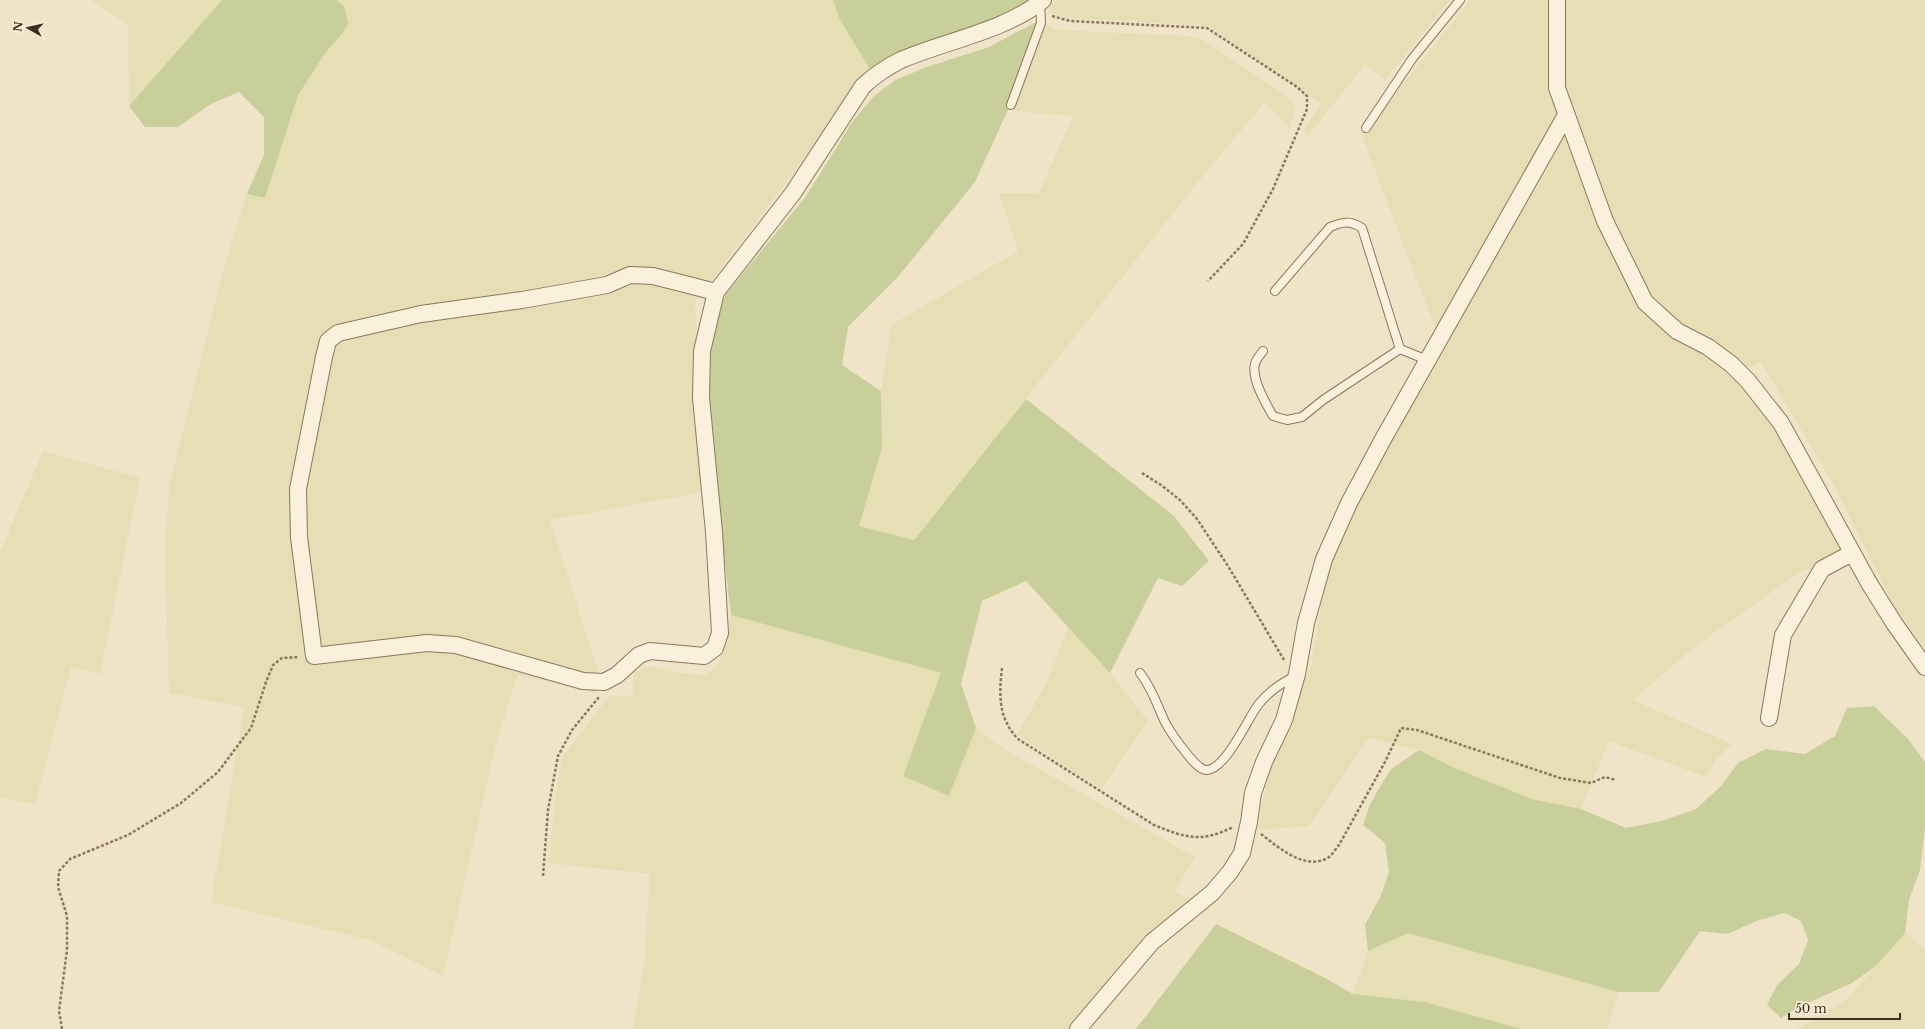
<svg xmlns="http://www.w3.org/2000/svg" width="1925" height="1029" font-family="'Libre Baskerville',serif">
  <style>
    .farmland { fill: #e6deb5 }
    .green { fill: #c9cf9b }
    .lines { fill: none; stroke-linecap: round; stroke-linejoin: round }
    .lane-casing { stroke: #8d765c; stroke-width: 10 }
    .street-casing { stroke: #8d765c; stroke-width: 18 }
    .path { stroke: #8d765c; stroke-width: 2.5; stroke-dasharray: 3 2; stroke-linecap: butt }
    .lane { stroke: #faf1dc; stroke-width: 8 }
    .street { stroke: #faf1dc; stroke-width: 16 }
  </style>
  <rect width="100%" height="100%" fill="#f0e4c8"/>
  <path class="farmland" d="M91,0H222L129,106L128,25Z
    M336,0H833L839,18L871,70L855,82L811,150L695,302L704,492L550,520L599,675L596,693L518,675L497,739L443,976L370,940L211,902L244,707L169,693L165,549L169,486L225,264L247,194L265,198L298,95L326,52L343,33L344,6Z
    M1057,0H1450L1385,80L1365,64L1308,136L1303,130L1321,104L1209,26L1067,18L1053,13L1050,6Z
    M1470,0H1925V648L1896,610L1831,480L1761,362L1737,373L1776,420L1847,552L1796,575L1697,645L1633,700L1732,744L1717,759L1706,777L1609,741L1581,809L1532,799L1457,769L1419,750L1369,738L1309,826L1258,830L1271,754L1312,662L1329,551L1442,346L1362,136Z
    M1044,24L1057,30L1189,36L1205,41L1285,95L1295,105L1290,128L1264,103L1198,182L913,540L859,526L882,448L881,391L891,325L1018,251L999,193H1039L1073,116L1014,111Z
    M43,451L140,478L100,674L71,667L35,804L0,797V552Z
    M731,615L941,673L903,776L949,796L976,728L1007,751L1195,857L1174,892L1196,902L1075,1029H633L644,966L650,874L548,863L559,770L563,756L610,695L633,697L634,672L652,666L671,672L705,675L716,668L726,647Z
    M1068,627L1110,673L1148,721L1101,789L1017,735L1048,680Z
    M1408,933L1618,992L1607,1029H1522L1425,1002L1353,994L1368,951Z
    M1905,933L1925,948V1029H1798L1847,999Z"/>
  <path class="green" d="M222,0H336L344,6L348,23L343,33L326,52L298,95L265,198L247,194L264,155V117L239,92L209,105L178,127H145L129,106Z
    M833,0H1039L874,76L839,18Z
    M1038,21L1008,110L975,182L897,278L848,327L842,365L881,391L882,448L859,526L914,540L1026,399L1174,516L1209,561L1182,586L1158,578L1110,673L1026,581L982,601L961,684L976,728L949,796L903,776L941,673L731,615L709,426L707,368L713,324L726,294L806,196L853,121L873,97L895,80L927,67L989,47Z
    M1874,706L1908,739L1925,762V827L1920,870L1909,900L1905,933L1876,966L1852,983L1797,1008L1781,1018L1767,1005L1777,985L1799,964L1808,940L1801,921L1785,913L1759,920L1727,934L1700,931L1659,992H1618L1408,933L1368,951L1365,925L1381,895L1389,872L1385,843L1363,825L1370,804L1390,770L1419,750L1457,769L1532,799L1581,809L1626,828L1661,821L1696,809L1721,786L1738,763L1766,749L1805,754L1835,736L1847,708Z
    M1216,924L1325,978L1353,994L1425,1002L1522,1029H1136Z"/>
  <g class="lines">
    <defs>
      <path id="lane" d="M1011,105L1041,23L1040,2
        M1366,128L1412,59L1460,0
        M1275,291L1330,227C1343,222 1349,220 1362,228L1400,349
        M1263,351C1260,355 1256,359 1255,364C1251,379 1266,404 1273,416L1287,420L1302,417L1323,400L1400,349L1427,360
        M1140,673C1152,688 1157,705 1165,722C1169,730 1175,738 1180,745C1186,752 1197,769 1206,770C1225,771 1248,718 1258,705C1268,692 1283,682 1297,675"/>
      <path id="street" d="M1557,0V88L1605,221L1645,302L1677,331L1708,347L1731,364L1748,381L1781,423L1869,583L1894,623L1925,667
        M716,292L702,351L701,398L714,532L720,633L715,648L704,656L650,651L639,655L617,675L604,682L583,681L456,645L427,643L314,656L299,537L298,489L324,357L328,341L338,333L421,314L522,300L607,285L630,275L653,276L716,292L793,193L863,86C874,76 887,67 901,60C945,41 1005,31 1043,0
        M1769,718L1783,635L1822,569L1852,553
        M1078,1029L1152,942L1212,893L1230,872L1242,853L1249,822L1253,793L1264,762L1284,720L1297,674L1306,623L1324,559L1349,503L1382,441L1566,115"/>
    </defs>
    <use href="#lane" class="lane-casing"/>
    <use href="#street" class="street-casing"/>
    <path class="path" d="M1052,16L1070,21L1207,28L1297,87L1307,96V109L1273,189L1243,244L1208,281
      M1142,473L1161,485L1180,500L1197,519L1228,566L1284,660
      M1002,668C999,695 998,718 1018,739L1154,825C1186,838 1201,843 1233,827
      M1261,834C1278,847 1306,872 1329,857C1333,854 1336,848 1339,845L1385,762L1401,728L1417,730L1560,778L1591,783L1605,777L1616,780
      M543,876L548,810L558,756L572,730L599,697
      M62,1029L59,1011L67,950V916L58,887L59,871L70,859L128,835L181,803L218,772L251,728L266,682L273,665L282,658L299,657"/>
    <use href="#lane" class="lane"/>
    <use href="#street" class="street"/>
  </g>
  <g transform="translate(28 28) rotate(278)" stroke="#f7eed8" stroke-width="3" paint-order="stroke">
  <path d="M0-3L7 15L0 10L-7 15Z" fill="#3d2e20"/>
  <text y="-6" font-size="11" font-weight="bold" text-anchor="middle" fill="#3d2e20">N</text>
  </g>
  <path d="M1789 1013v6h111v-6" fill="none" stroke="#3d2e20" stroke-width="2"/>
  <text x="1795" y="1013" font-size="12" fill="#3d2e20" stroke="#f7eed8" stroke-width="3" paint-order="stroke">50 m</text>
</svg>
